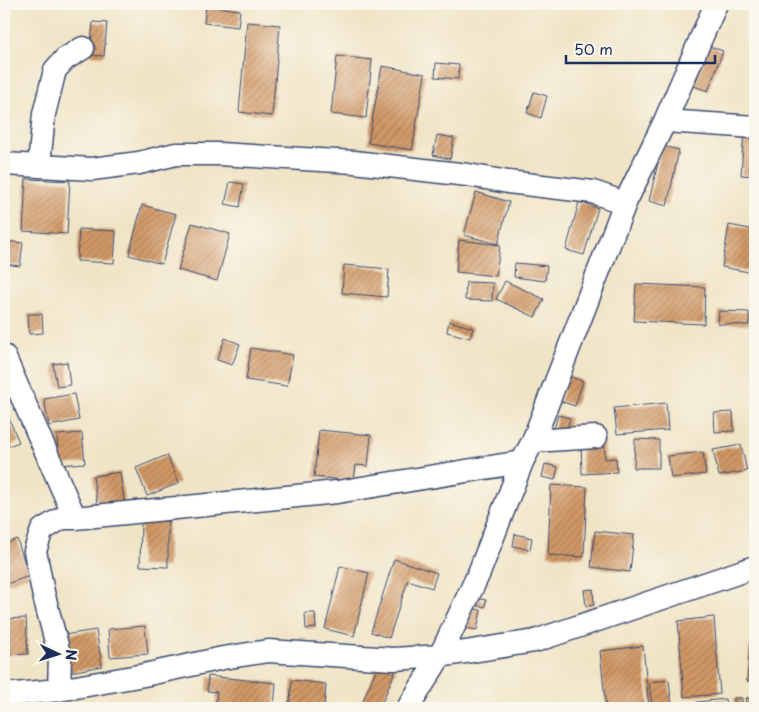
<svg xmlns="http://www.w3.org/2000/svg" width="759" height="712" font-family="'Playpen Sans',sans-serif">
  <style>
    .building { fill: url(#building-hatch) }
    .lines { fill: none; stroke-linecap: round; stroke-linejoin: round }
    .street-casing { stroke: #3b4a6e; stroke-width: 25 }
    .street { stroke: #fff; stroke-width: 22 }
  </style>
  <defs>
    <pattern id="building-hatch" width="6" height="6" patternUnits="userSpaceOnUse" patternTransform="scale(1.25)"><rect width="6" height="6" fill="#d19865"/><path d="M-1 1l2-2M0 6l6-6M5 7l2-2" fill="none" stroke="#a97c56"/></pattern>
  </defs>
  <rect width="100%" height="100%" fill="#fbf7ec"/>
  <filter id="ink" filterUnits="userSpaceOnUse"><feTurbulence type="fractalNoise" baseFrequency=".02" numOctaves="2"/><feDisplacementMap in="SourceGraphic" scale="10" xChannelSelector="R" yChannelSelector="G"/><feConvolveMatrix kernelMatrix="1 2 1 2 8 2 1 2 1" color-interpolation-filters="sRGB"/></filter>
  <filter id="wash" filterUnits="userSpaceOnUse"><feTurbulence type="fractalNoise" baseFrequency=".0096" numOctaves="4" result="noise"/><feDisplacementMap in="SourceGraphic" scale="20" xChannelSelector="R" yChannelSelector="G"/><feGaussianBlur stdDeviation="1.12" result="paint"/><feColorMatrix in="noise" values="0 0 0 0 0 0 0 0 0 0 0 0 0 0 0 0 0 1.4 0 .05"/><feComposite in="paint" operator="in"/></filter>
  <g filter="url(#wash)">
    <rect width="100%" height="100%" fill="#f0e4c6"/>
    <g id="blocks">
      <path class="building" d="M206,6L240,10L238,27L204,23Z
        M93,22L107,23L104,56L90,55Z
        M247,22L280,25L272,116L239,112Z
        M709,46L723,51L708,91L694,86Z
        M337,56L372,60L366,118L331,114Z
        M436,63L459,65L458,79L435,77Z
        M382,66L425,74L412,150L368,143Z
        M534,92L547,96L541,118L527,113Z
        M744,129H755V176L741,175Z
        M437,135L454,138L450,159L433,155Z
        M662,146L679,150L667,206L649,201Z
        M26,179L70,181L67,234L23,231Z
        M230,182L244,184L240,207L225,204Z
        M476,192L509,202L498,244L464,235Z
        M579,202L598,208L584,255L566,250Z
        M142,205L176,214L162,264L129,255Z
        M192,223L230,234L217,281L178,270Z
        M729,225L755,230L754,273L722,267Z
        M79,229L116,231L114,263L77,261Z
        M459,240L500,245L496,276L456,272Z
        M4,241L23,243L20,266L4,264Z
        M515,263L547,266L545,281L514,277Z
        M344,265L389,269L387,297L342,293Z
        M505,281L544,299L535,317L496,299Z
        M466,282L493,283L492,301L465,300Z
        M636,284L705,287L704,324L634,321Z
        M719,311L749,312V325L718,324Z
        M28,314H42L43,333L29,334Z
        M449,321L473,328L470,338L447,332Z
        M225,338L240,344L232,365L217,360Z
        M251,348L293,355L287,386L246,380Z
        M67,362L70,385L57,387L53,364Z
        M568,376L583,381L575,406L560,401Z
        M74,394L79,420L49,426L44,399Z
        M666,403L668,430L617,434L614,408Z
        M4,407L19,442L4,448Z
        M733,412L734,431L715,432L714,413Z
        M558,415L570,418L566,432L554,429Z
        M319,430L371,435L368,466L356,465L354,481L314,477Z
        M82,433L85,463L59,465L57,435Z
        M635,439L659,440V468H634Z
        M604,440L605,459L616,458L617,472L582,474L581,441Z
        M741,445L747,471L719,476L713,450Z
        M703,452L706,474L671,478L668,456Z
        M167,455L179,483L147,496L136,468Z
        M545,464L558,467L555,480L542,477Z
        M120,472L125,506L98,510L93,476Z
        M551,485L587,487L584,557L548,555Z
        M141,521H168V567L140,566Z
        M595,531L634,535L630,572L591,567Z
        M515,534L532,538L530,550L513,546Z
        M17,539L29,576L4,585V544Z
        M394,559L437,573L432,588L408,580L389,638L371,632Z
        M340,566L369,573L354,636L325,629Z
        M593,589L594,605L586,606L584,590Z
        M475,598L486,600L485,607L474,605Z
        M463,607L481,610L477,630L459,627Z
        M305,613H315L316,628L306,629Z
        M714,617L720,694L684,697L678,621Z
        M26,618L28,654L4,655V619Z
        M145,626L148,654L110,657L108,629Z
        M96,630L102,666L70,672L64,635Z
        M750,645H755V682L747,681Z
        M643,646L649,708H606L600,651Z
        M379,662L396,669L380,708H360Z
        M208,676L276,683L274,708H215L217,692L207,691Z
        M292,680L326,684L324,708H289Z
        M669,680L672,707L652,708L649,682Z
        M734,698H742V705H734Z
        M746,698L755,699V707L745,706Z
        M725,699L726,708H698L697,702Z"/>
    </g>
  </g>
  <g filter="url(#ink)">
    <use href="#blocks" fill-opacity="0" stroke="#3b4a6e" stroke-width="1"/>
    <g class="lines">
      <defs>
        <path id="street" d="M665,121L755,127
          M4,164L92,169L139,163L176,154H219L354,162L468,175L508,182L593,192L625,203
          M39,165L44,114L55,70L65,59L83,48
          M4,356L75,518H62L42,530L35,551L43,592L60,657L59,690
          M533,441L596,437
          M75,518L337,492L522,462
          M4,695L59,690L144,675L223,658L268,651L394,659L440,656L535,641L755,567
          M408,708L440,656L479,573L522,462L533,441L625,203L665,121L716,4"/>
      </defs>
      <use href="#street" class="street-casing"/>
      <use href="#street" class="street"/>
    </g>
  </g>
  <rect width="759" height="712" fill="none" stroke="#fbf7ec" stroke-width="20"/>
  <g transform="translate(58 654) rotate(94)" stroke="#fbf7ec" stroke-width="4" paint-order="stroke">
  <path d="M0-4L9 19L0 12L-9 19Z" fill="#1b2f5e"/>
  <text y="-8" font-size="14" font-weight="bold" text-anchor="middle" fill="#1b2f5e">N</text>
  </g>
  <path d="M566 55v8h149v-8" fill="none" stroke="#1b2f5e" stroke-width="2.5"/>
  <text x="574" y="55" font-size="15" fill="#1b2f5e" stroke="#fbf7ec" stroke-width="4" paint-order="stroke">50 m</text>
</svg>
